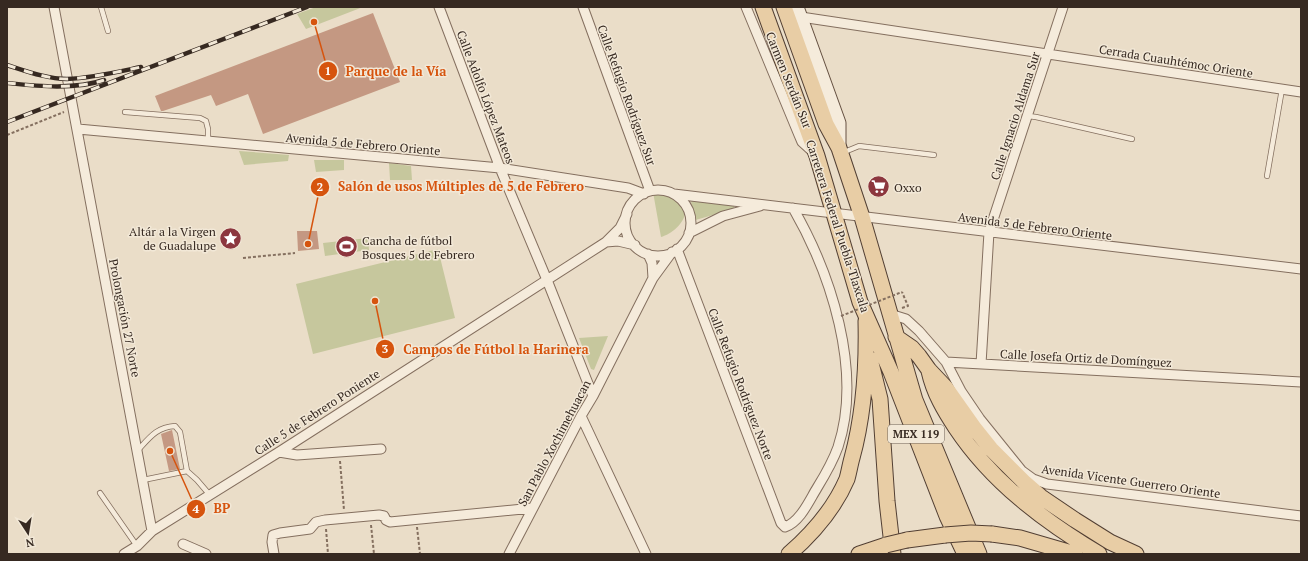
<svg xmlns="http://www.w3.org/2000/svg" width="1308" height="561" font-family="'PT Serif',serif">
  <style>
    .green { fill: #c6c79d }
    .building { fill: #c49882 }
    .lines { fill: none; stroke-linecap: round; stroke-linejoin: round }
    .lane-casing { stroke: #846f5f; stroke-width: 6 }
    .street-casing { stroke: #846f5f; stroke-width: 11 }
    .secondary-casing { stroke: #665142; stroke-width: 15 }
    .primary-casing { stroke: #523f33; stroke-width: 17 }
    .path { stroke: #846f5f; stroke-width: 2; stroke-dasharray: 3 2; stroke-linecap: butt }
    .lane { stroke: #f5ebdb; stroke-width: 4.5 }
    .street { stroke: #f5ebdb; stroke-width: 9 }
    .secondary { stroke: #f5ebdb; stroke-width: 13 }
    .primary { stroke: #e8cda5; stroke-width: 15 }
    .rail-casing { stroke: #362921; stroke-width: 4.5 }
    .rail { stroke: #f2e8d7; stroke-width: 3; stroke-dasharray: 9; stroke-linecap: butt }
    .primary-bridge-casing { stroke: #523f33; stroke-width: 17; stroke-linecap: butt }
    .path-bridge { stroke: #846f5f; stroke-width: 2; stroke-dasharray: 3 2; stroke-linecap: butt }
    .primary-bridge { stroke: #e8cda5; stroke-width: 15 }
    .labels { text-anchor: middle; dominant-baseline: central; stroke-width: 3; stroke-linejoin: round; paint-order: stroke }
    .shield { fill: #f2e8d7; stroke: #6e6258; stroke-width: 1 }
    .shield-label { font-size: 11px; font-weight: bold; fill: #362921 }
    .street-label { font-size: 12px; fill: #362921; stroke: #f2e8d7 }
    .poi-label { font-size: 12px; fill: #362921; stroke: #f2e8d7; text-anchor: start }
    .leader { fill: none; stroke: #d6540e; stroke-width: 1.5 }
    .callout-dot { fill: #d6540e; stroke: #f2e8d7; stroke-width: 1.5 }
    .mark-label { font-size: 12px; text-anchor: middle; font-weight: bold; fill: #fff }
    .callout-label { font-size: 13px; text-anchor: middle; font-weight: bold; fill: #d6540e; stroke: #f2e8d7; stroke-width: 3; stroke-linejoin: round; paint-order: stroke }
  </style>
  <rect width="100%" height="100%" fill="#eaddc8"/>
  <path class="green" d="M316,7H363L306,29L297,14Z
    M239,151L289,155L288,161L244,165Z
    M314,160H344V170L316,172Z
    M389,163L411,166L412,180H390Z
    M653,192C663,192 679,194 684,205C690,219 673,234 661,237Z
    M691,197L734,203V209L692,221Z
    M368,238L369,250L325,256L323,243Z
    M438,249L455,318L313,354L296,284Z
    M608,336L594,370L591,369L579,338Z"/>
  <path class="building" d="M373,13L400,82L263,134L248,94L216,106L211,95L163,111H161L155,96Z
    M297,231H317L319,249L298,251Z
    M172,430L180,469L169,471L161,434Z"/>
  <g class="lines">
    <defs>
      <path id="lane" d="M101,7L108,31
        M125,112L200,118L206,121L208,129V141
        M1028,116L1036,117L1132,139
        M842,153L859,146L934,155
        M1267,176L1282,89
        M138,450C150,437 157,427 175,426L180,432L187,471L197,480L209,494
        M143,480L187,471
        M100,493L137,546"/>
      <path id="street" d="M54,7L152,531
        M439,7L500,168L547,280L593,396
        M583,7L650,191
        M746,7L799,135L802,142L813,152
        M801,17L1301,92
        M78,129L500,168L628,188L644,194
        M625 223a33 33 0 1 1 66 0a33 33 0 1 1-66 0Z
        M674,194L1301,269
        M689,233L723,216L760,206
        M606,242L618,241L635,245
        M677,249L781,523L785,527C800,522 809,501 817,488C825,475 833,461 838,447C863,371 831,274 793,208
        M648,254L652,263L653,278
        M890,314L906,319L919,331L946,362L961,391L980,419L1022,471L1033,479L1047,484L1301,516
        M946,362L1301,382
        M981,364L989,232L1063,7
        M581,416L646,554
        M279,452L297,455L381,449
        M183,544L206,554
        M124,554L137,546L152,531L279,452L606,242L620,228L627,214
        M274,554L272,542L273,535L280,533L310,529L316,522L325,520L379,515L384,516L386,520L390,522L533,508
        M509,554L581,416L593,396L653,278L672,252"/>
      <path id="secondary" d="M797,7L839,123V148"/>
      <path id="primary" d="M763,7L817,156L860,302L891,372L947,516L965,554
        M784,7L826,124L839,148L862,217L915,400L979,554
        M896,337L912,348L919,356L929,370L946,388L975,429L991,449L1025,483L1041,497L1075,520L1110,542L1136,554
        M870,359L880,399L887,501L893,554
        M929,371C934,393 944,410 956,428C992,482 1044,521 1099,554
        M992,534L1020,538L1075,554
        M907,540L945,535
        M789,554C812,534 835,507 847,479C849,472 850,465 852,458C864,414 867,366 866,321
        M859,554L886,545"/>
    </defs>
    <use href="#lane" class="lane-casing"/>
    <use href="#street" class="street-casing"/>
    <use href="#secondary" class="secondary-casing"/>
    <use href="#primary" class="primary-casing"/>
    <path class="path" d="M7,135L64,112
      M243,258L295,253
      M902,308L908,306L902,292
      M340,461L344,510
      M371,525L374,554
      M417,527L420,554
      M326,529L328,554"/>
    <use href="#lane" class="lane"/>
    <use href="#street" class="street"/>
    <use href="#secondary" class="secondary"/>
    <use href="#primary" class="primary"/>
    <defs>
      <path id="rail" d="M7,65C26,71 47,79 67,79C92,78 117,72 141,67
        M7,83C37,86 75,90 104,80
        M7,122L307,7"/>
    </defs>
    <use href="#rail" class="rail-casing"/>
    <use href="#rail" class="rail"/>
    <defs>
      <path id="primary-bridge" d="M945,535L971,533L992,534
        M886,545L907,540"/>
    </defs>
    <use href="#primary-bridge" class="primary-bridge-casing"/>
    <path class="path-bridge" d="M841,316L902,292"/>
    <use href="#primary-bridge" class="primary-bridge"/>
  </g>
  <defs>
    <symbol id="supermarket-disc" viewBox="-11 -11 22 22"><circle r="9.5" fill="#8c363e" stroke="#f2e8d7"/><path d="M-6-5.5h2.5l.6 2H6L4.5 2H-2.5L-4.4-4H-6ZM-1.5 3.2a1.3 1.3 0 1 0 .1 0ZM3 3.2a1.3 1.3 0 1 0 .1 0Z" fill="#fff"/></symbol>
    <symbol id="sight-disc" viewBox="-11 -11 22 22"><circle r="9.5" fill="#8c363e" stroke="#f2e8d7"/><path d="M0-6L1.8-2.2L6-1.7L2.9 1.2L3.7 5.4L0 3.3L-3.7 5.4L-2.9 1.2L-6-1.7L-1.8-2.2Z" fill="#fff"/></symbol>
    <symbol id="stadium-disc" viewBox="-11 -11 22 22"><circle r="9.5" fill="#8c363e" stroke="#f2e8d7"/><path d="M0-5a6.5 5 0 1 0 0 10a6.5 5 0 1 0 0-10ZM-3.5-1.8h7v3.6h-7Z" fill="#fff"/></symbol>
  </defs>
  <g fill-rule="evenodd">
    <use href="#supermarket-disc" x="866" y="174" width="25" height="25"/>
    <use href="#sight-disc" x="218" y="226" width="25" height="25"/>
    <use href="#stadium-disc" x="334" y="234" width="25" height="25"/>
  </g>
  <g class="labels">
    <rect class="shield" x="888" y="425" width="56" height="18" rx="3"/>
    <g class="shield-label">
      <text x="916" y="434">MEX 119</text>
    </g>
    <g class="street-label">
      <text transform="translate(1176 61) rotate(9)">Cerrada Cuauhtémoc Oriente</text>
      <text transform="translate(789 80) rotate(68)">Carmen Serdán Sur</text>
      <text transform="translate(627 95) rotate(70)">Calle Refugio Rodríguez Sur</text>
      <text transform="translate(486 97) rotate(69)">Calle Adolfo López Mateos</text>
      <text transform="translate(1015 116) rotate(-72)">Calle Ignacio Aldama Sur</text>
      <text transform="translate(363 144) rotate(5)">Avenida 5 de Febrero Oriente</text>
      <text transform="translate(838 226) rotate(72)">Carretera Federal Puebla-Tlaxcala</text>
      <text transform="translate(1035 226) rotate(7)">Avenida 5 de Febrero Oriente</text>
      <text transform="translate(125 318) rotate(79)">Prolongación 27 Norte</text>
      <text transform="translate(1086 358) rotate(3)">Calle Josefa Ortiz de Domínguez</text>
      <text transform="translate(741 384) rotate(69)">Calle Refugio Rodríguez Norte</text>
      <text transform="translate(317 412) rotate(-33)">Calle 5 de Febrero Poniente</text>
      <text transform="translate(554 443) rotate(-62)">San Pablo Xochimehuacan</text>
      <text transform="translate(1131 481) rotate(8)">Avenida Vicente Guerrero Oriente</text>
    </g>
    <g class="poi-label">
      <text x="894" y="187">Oxxo</text>
      <text x="216" y="231" text-anchor="end">Altár a la Virgen<tspan x="216" dy="14">de Guadalupe</tspan></text>
      <text x="362" y="240">Cancha de fútbol<tspan x="362" dy="14">Bosques 5 de Febrero</tspan></text>
    </g>
  </g>
  <path class="leader" d="M314 22L328 71M308 244L320 187M375 301L385 349M170 451L196 509"/>
  <g class="callout-dot">
    <circle cx="314" cy="22" r="4"/>
    <circle cx="308" cy="244" r="4"/>
    <circle cx="375" cy="301" r="4"/>
    <circle cx="170" cy="451" r="4"/>
    <circle cx="328" cy="71" r="10"/>
    <circle cx="320" cy="187" r="10"/>
    <circle cx="385" cy="349" r="10"/>
    <circle cx="196" cy="509" r="10"/>
  </g>
  <g class="mark-label">
    <text x="328" y="75">1</text>
    <text x="320" y="191">2</text>
    <text x="385" y="353">3</text>
    <text x="196" y="513">4</text>
  </g>
  <g class="callout-label">
    <text x="396" y="76">Parque de la Vía</text>
    <text x="461" y="191">Salón de usos Múltiples de 5 de Febrero</text>
    <text x="496" y="354">Campos de Fútbol la Harinera</text>
    <text x="222" y="513">BP</text>
  </g>
  <rect width="1308" height="561" fill="none" stroke="#362921" stroke-width="16"/>
  <g transform="translate(28 533) rotate(168)" stroke="#f2e8d7" stroke-width="3" paint-order="stroke">
  <path d="M0-3L7 15L0 10L-7 15Z" fill="#362921"/>
  <text y="-6" font-size="11" font-weight="bold" text-anchor="middle" fill="#362921">N</text>
  </g>
</svg>
